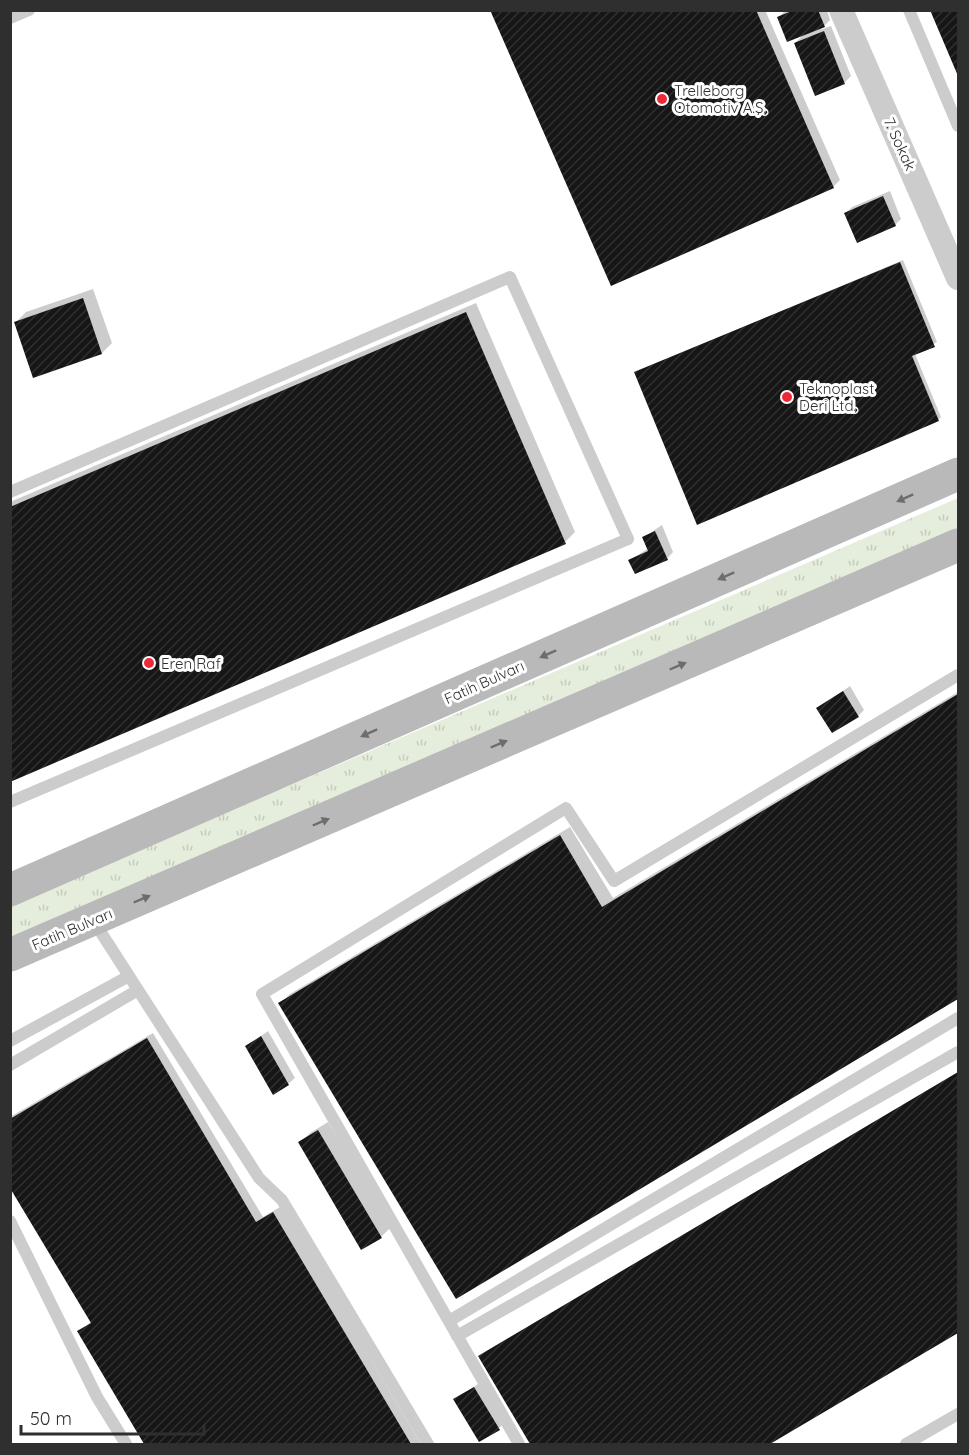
<svg xmlns="http://www.w3.org/2000/svg" width="969" height="1455" font-family="Quicksand,sans-serif">
  <style>
    .grass { fill: url(#grass-tufts) }
    .shadow { fill: #0003 }
    .building { fill: url(#building-hatch) }
    .lines { fill: none; stroke-linecap: round; stroke-linejoin: round }
    .service { stroke: #ccc; stroke-width: 12 }
    .minor { stroke: #ccc; stroke-width: 24 }
    .secondary { stroke: #b9b9b9; stroke-width: 33 }
    .oneway { fill: #6d6d6d }
    .poi-dot { fill: #ee2936; stroke: #fff; stroke-width: 2 }
    .labels { text-anchor: middle; dominant-baseline: central; stroke-width: 6; stroke-linejoin: round; paint-order: stroke }
    .poi-label { font-size: 15px; fill: #2f2f2f; stroke: #fff; text-anchor: start }
    .street-label { font-size: 15px; fill: #2f2f2f; stroke: #fff }
  </style>
  <defs>
    <pattern id="grass-tufts" width="24" height="20" patternUnits="userSpaceOnUse" patternTransform="scale(1.5)"><rect width="24" height="20" fill="#e5eddc"/><path d="M3 7l-1-3M5 7V3M7 7l1-3M15 17l-1-3M17 17v-4M19 17l1-3" fill="none" stroke="#c5ccbd"/></pattern>
    <pattern id="building-hatch" width="6" height="6" patternUnits="userSpaceOnUse" patternTransform="scale(1.5)"><rect width="6" height="6" fill="#161616"/><path d="M-1 1l2-2M0 6l6-6M5 7l2-2" fill="none" stroke="#303030"/></pattern>
  </defs>
  <rect width="100%" height="100%" fill="#fff"/>
  <path class="grass" d="M958,498V537L11,942V903L305,779Z"/>
  <path class="shadow" d="M491,10H765L840,180L833,187Z
    M786,10H827L830,20L820,30L831,26L851,76L844,83L795,43L805,33L779,17Z
    M932,10H958V72Z
    M890,191L901,219L895,225L846,213L852,207Z
    M903,260L937,342L915,354L941,417L938,420L636,372Z
    M93,289L112,343L102,353L34,376L16,322L26,312Z
    M476,303L575,532L565,542L10,780V502Z
    M662,525L673,552L667,559L630,560L649,548L644,537Z
    M850,686L864,710L858,716L818,708Z
    M958,692V998L457,1297L280,1004L290,994L570,827L613,898Z
    M268,1031L295,1078L288,1084L247,1046Z
    M153,1033L263,1217L280,1207L421,1444H146L79,1332L92,1321L10,1185V1117Z
    M958,1073V1331L767,1444H532L480,1357L483,1354Z
    M328,1122L391,1227L381,1237L300,1143L310,1133Z
    M481,1382L505,1422L499,1428L455,1400Z"/>
  <path class="building" d="M490,10H756L834,188L611,286Z
    M794,10H818L825,27L787,42L777,17Z
    M930,10H958V76Z
    M824,31L845,84L815,96L794,43Z
    M883,196L896,226L857,243L844,213Z
    M900,262L935,347L912,356L939,421L697,525L634,372Z
    M83,298L102,354L33,378L14,322Z
    M466,312L566,544L10,782V507Z
    M655,531L668,560L635,574L628,560L648,551L642,537Z
    M843,691L859,717L832,733L816,708Z
    M958,694V999L456,1299L278,1003L560,835L602,907Z
    M261,1036L289,1085L273,1095L245,1046Z
    M147,1038L256,1222L273,1212L411,1444H144L77,1331L91,1323L10,1188V1119Z
    M958,1072V1333L770,1444H530L478,1356Z
    M318,1130L382,1238L361,1250L298,1142Z
    M474,1387L500,1430L479,1442L453,1399Z"/>
  <g class="lines">
    <path class="service" d="M909,10L958,126
      M10,18L29,10
      M10,492L510,277L628,539L10,802
      M93,920L259,1178L282,1200L428,1444
      M10,1041L129,976
      M10,1065L138,990
      M10,1221L97,1397L126,1444
      M449,1321L958,1018
      M457,1336L958,1052
      M519,1444L262,994L566,808L614,881L958,675
      M906,1444L958,1414"/>
    <path class="minor" d="M841,10L958,278"/>
    <path class="secondary" d="M10,890L958,474
      M10,955L958,545"/>
  </g>
  <defs><path id="oneway-solid" d="M-6-.8H1V-3.2L6.5 0L1 3.2V.8H-6Z" transform="scale(1.5)"/></defs>
  <g class="oneway">
    <use href="#oneway-solid" transform="translate(905 498) rotate(156)"/>
    <use href="#oneway-solid" transform="translate(726 576) rotate(156)"/>
    <use href="#oneway-solid" transform="translate(548 654) rotate(156)"/>
    <use href="#oneway-solid" transform="translate(678 666) rotate(-23)"/>
    <use href="#oneway-solid" transform="translate(369 733) rotate(156)"/>
    <use href="#oneway-solid" transform="translate(499 744) rotate(-23)"/>
    <use href="#oneway-solid" transform="translate(321 822) rotate(-23)"/>
    <use href="#oneway-solid" transform="translate(142 899) rotate(-23)"/>
  </g>
  <g class="poi-dot">
    <circle cx="662" cy="99" r="6"/>
    <circle cx="787" cy="397" r="6"/>
    <circle cx="149" cy="663" r="6"/>
  </g>
  <g class="labels">
    <g class="poi-label">
      <text x="674" y="90">Trelleborg<tspan x="674" dy="17">Otomotiv A.Ş.</tspan></text>
      <text x="799" y="388">Teknoplast<tspan x="799" dy="17">Deri Ltd.</tspan></text>
      <text x="161" y="663">Eren Raf</text>
    </g>
    <g class="street-label">
      <text transform="translate(900 144) rotate(66)">7. Sokak</text>
      <text transform="translate(484 682) rotate(-24)">Fatih Bulvarı</text>
      <text transform="translate(72 929) rotate(-23)">Fatih Bulvarı</text>
    </g>
  </g>
  <rect width="969" height="1455" fill="none" stroke="#2f2f2f" stroke-width="24"/>
  <path d="M21 1425v9h183v-9" fill="none" stroke="#2f2f2f" stroke-width="3"/>
  <text x="30" y="1425" font-size="18" fill="#2f2f2f" stroke="#ffffff" stroke-width="4.5" paint-order="stroke">50 m</text>
</svg>
